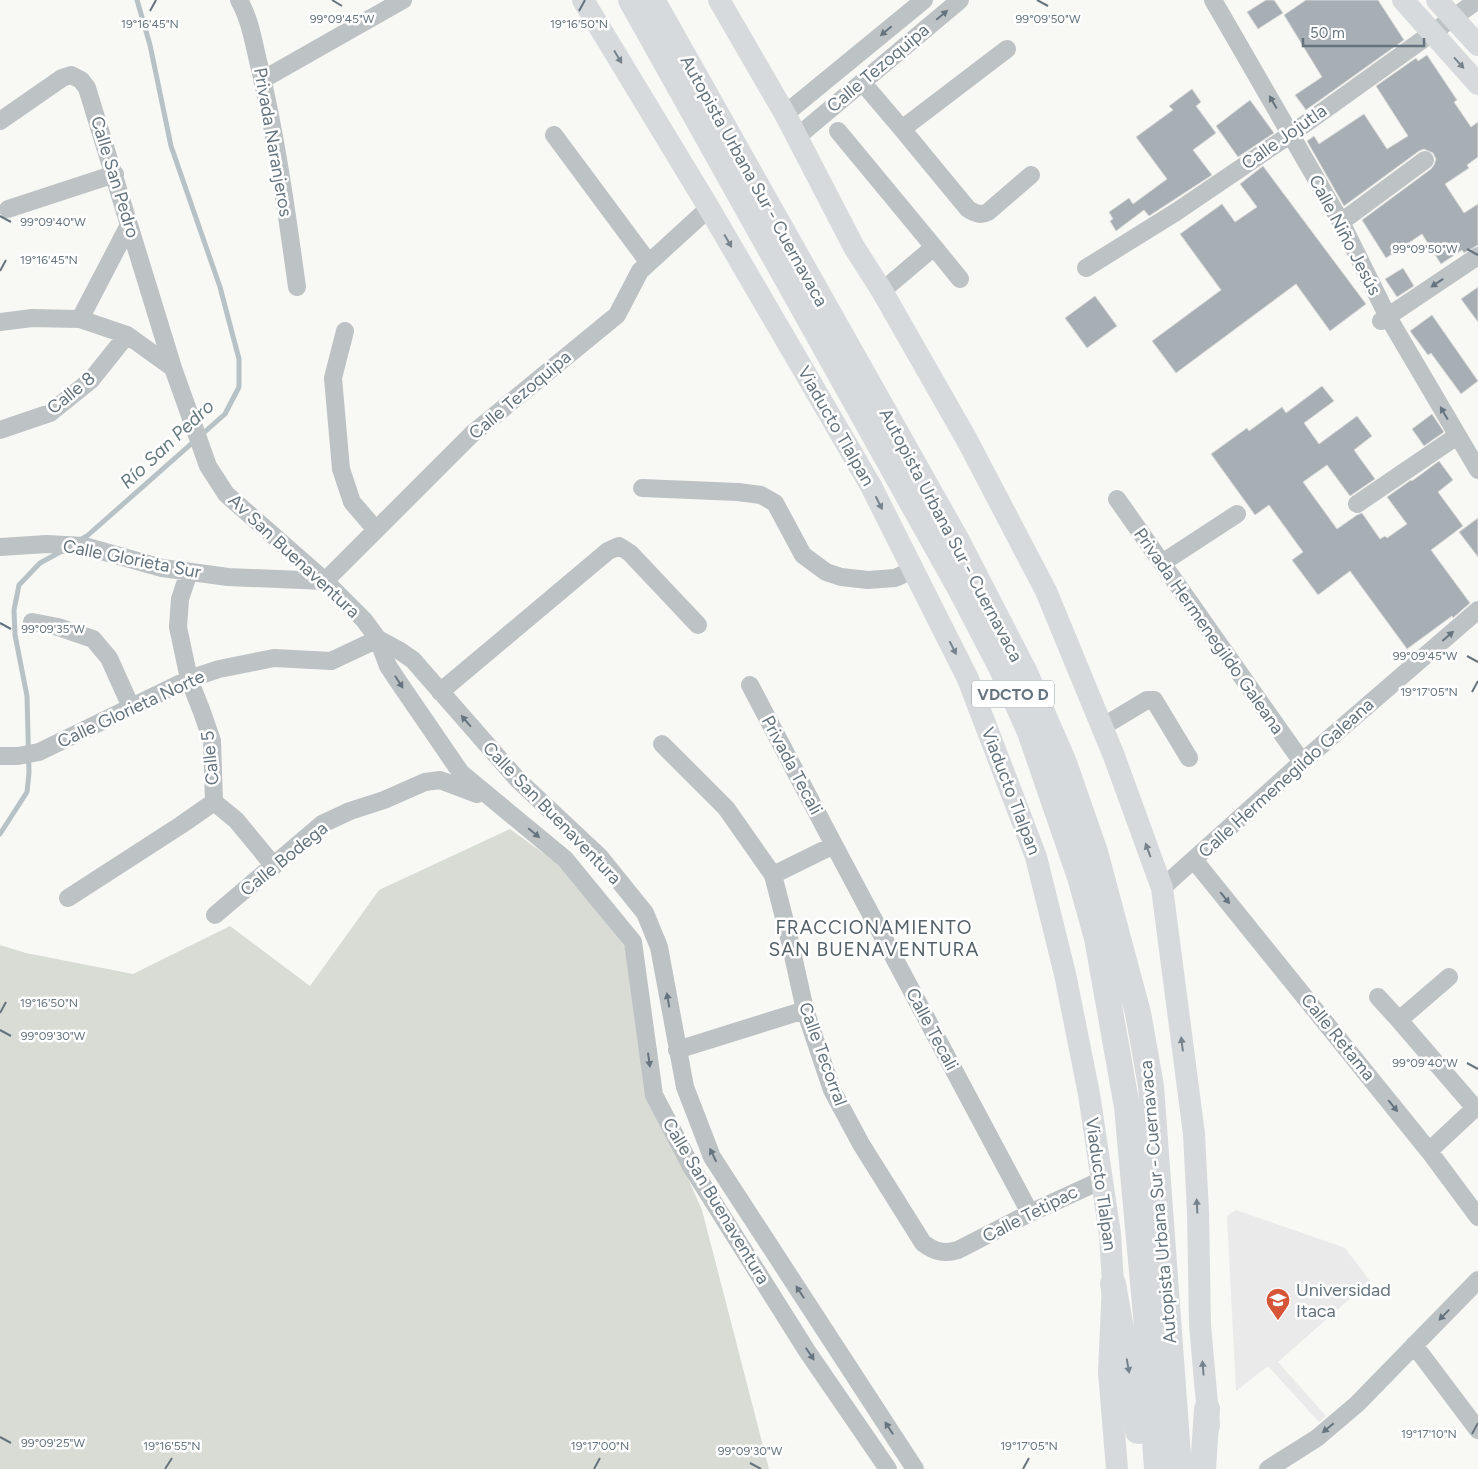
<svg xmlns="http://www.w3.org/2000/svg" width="1478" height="1469" font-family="Figtree,sans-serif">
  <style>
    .built { fill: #e9eae9 }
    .green { fill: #d8dcd5 }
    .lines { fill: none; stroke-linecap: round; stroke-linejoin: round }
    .stream { stroke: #b6c2c6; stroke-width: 5 }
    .building { fill: #a7aeb4; stroke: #d9d9d8 }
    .minor { stroke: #bdc2c5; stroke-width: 18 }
    .major { stroke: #d6dadd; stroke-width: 22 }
    .highway { stroke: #d6dadd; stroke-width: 26 }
    .oneway { fill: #65747e }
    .oneway2 { fill: #76838c }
    .ticks { fill: none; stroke: #65747e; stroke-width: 2 }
    .labels { text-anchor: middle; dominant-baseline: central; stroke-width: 5; stroke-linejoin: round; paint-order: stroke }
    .shield { fill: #fff; stroke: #939ea5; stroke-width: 1 }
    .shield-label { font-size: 16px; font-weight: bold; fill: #65747e }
    .street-label { font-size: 18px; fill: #65747e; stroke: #fff }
    .poi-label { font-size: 18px; fill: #65747e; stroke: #fff; text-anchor: start }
    .water-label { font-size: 19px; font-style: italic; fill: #657a7f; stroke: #fff }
    .neighbourhood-label { font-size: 19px; letter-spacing: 1px; fill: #56626a; stroke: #fff }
    .ticks-label { font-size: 12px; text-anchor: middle; fill: #65747e; stroke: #fff; stroke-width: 5; stroke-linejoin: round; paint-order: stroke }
  </style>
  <rect width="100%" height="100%" fill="#f8f8f5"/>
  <path class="built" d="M1236,1210L1345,1248L1370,1281L1278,1362L1326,1416L1319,1422L1268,1366L1236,1391L1227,1216Z"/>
  <path class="green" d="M510,829L561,866L635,960L670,1138L702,1210L769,1469H0V945L26,953L133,974L230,926L310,986L379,890Z"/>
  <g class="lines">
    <path class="stream" d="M80,540L87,536L225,414L239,387V359L220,287L171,146L150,45L137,0
      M0,834L27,792L29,773L27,696L15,635L14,610L19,585L40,563L62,551"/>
  </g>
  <path class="building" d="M1266,0H1274L1283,13L1258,29L1247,12Z
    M1306,0H1378L1404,40L1306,110L1295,95L1322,77L1284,15Z
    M1427,55L1457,100L1454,102L1471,127L1478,122V157L1467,165L1469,168L1445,184L1464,213L1478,204V245L1464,253L1462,250L1441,264L1422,234L1386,258L1362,220L1431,169L1434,165L1436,159L1433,153L1424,149L1419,151L1344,206L1307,141L1314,136L1319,144L1364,114L1387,149L1408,136L1376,86L1416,58L1418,61Z
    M1192,89L1201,102L1196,106L1216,133L1193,150L1212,175L1149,216L1144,210L1116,231L1110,221L1113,219L1109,212L1129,198L1133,204L1167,179L1136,137L1173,110L1169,106Z
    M1250,100L1274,133L1238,157L1216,126Z
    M1263,166L1366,304L1330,331L1296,284L1176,373L1152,341L1221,290L1180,234L1222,204L1235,222L1257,207L1240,184Z
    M1403,268L1414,286L1397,297L1385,279Z
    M1478,287V322L1461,299Z
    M1095,296L1117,326L1087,348L1065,318Z
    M1432,315L1478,381L1461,394L1431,353L1428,355L1410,331Z
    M1322,386L1334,401L1304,423L1319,444L1357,416L1372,436L1354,450L1375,479L1350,496L1327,465L1303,482L1337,529L1357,515L1362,513L1380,539L1385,536L1387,538L1407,524L1387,497L1411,480L1412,481L1439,461L1453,480L1438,492L1463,526L1431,550L1470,603L1453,618L1452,616L1407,649L1350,571L1318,595L1292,560L1303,552L1269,505L1255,515L1211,454L1247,428L1249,431L1282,407L1286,413Z
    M1432,414L1444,432L1424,446L1412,429Z
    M1478,518V557L1459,532Z"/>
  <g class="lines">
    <path class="minor" d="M239,0C251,21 254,46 260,69C277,141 287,215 297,287
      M1213,0L1341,222L1388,317L1478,470
      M1007,49L902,129L968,209C975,213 980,216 988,212L1031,175
      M262,80L403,0
      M862,82L902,129
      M785,114L924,0
      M0,121L62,78L71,75L81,80L87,88L173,368
      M838,131L934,247L882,291
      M554,135L649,263
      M797,137L960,0
      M8,209L115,174
      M1341,222L1425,160
      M934,247L960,279
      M1086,268L1176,212L1291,134L1478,0
      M80,319L129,225
      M1381,321L1478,256
      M0,322L32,318L80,319L127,335L173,368L208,466L226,494L325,581L364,620L378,639L388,666L400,684L461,773L565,859L633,942L654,1095L692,1168L807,1351L888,1469
      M345,331L333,378L341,469L352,502L376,530
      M0,430L50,413L91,380L127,335
      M642,488L738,492L761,495L775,503L803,555L826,572L841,577L868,580L895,578L913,570
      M1117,499L1302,762
      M1357,504L1457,436
      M0,547L47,544L84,546L162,568L228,577L325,581L472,434L617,315L640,271L709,208
      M1162,563L1237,514
      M189,572L180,599L178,627L189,679L202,712L212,741L214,802L236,820L274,866
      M32,622L58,627L93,639L109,658L131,707
      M378,639L400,651L413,660L518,780L599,856L645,913L659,947L685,1087L712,1157L915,1469
      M750,685L834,845L1030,1213
      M440,692L608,551L619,546L630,553L698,625
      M1102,727L1147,700H1154L1189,758
      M662,744L726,808L773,875L788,933L805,1010L832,1090L861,1144L923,1243C935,1252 944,1254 958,1250L1030,1213L1102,1180
      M0,756H18L39,752L189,679L219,669L274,658L331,661L378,639
      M1194,860L1429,1151L1478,1217
      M773,875L834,845
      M1162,888L1302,762L1478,610
      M68,898L181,825L214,802
      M215,915L322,824L350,811L384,800L425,782L440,780L477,794
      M1378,997L1399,1020
      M677,1050L805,1010
      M1429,1151L1475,1108L1399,1020L1449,977
      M1414,1345L1478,1430
      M1268,1469L1317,1438L1357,1404L1478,1280"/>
    <path class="major" d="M583,0L709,208L871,486L968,679L1036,857L1065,974L1089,1094L1110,1234L1113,1284L1109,1372L1117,1469
      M719,0L785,114L854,247L882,291L967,440L1046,591L1114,756L1162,888L1194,1134L1198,1212L1200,1325L1209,1426
      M1403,0L1478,84
      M1437,0L1478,45"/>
    <path class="highway" d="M631,0L961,590L1001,667L1030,732L1080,877L1097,938L1127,1107L1146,1315L1157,1469
      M652,0L957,541L1025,673L1064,763L1095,852L1138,1013L1151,1086L1179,1469
      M1113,1284L1135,1408L1138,1431
      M1203,1469L1207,1409"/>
  </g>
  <defs><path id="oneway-solid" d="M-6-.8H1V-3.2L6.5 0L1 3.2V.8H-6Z" transform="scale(1.25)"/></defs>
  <g class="oneway">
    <use href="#oneway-solid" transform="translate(942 15) rotate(-40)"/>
    <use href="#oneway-solid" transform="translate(886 31) rotate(140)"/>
    <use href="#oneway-solid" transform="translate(1273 102) rotate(-120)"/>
    <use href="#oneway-solid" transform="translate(1437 283) rotate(146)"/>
    <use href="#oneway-solid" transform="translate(1444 413) rotate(-120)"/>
    <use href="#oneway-solid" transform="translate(1448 636) rotate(-41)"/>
    <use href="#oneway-solid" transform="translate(399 682) rotate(57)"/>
    <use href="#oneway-solid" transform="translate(466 721) rotate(-131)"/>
    <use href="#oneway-solid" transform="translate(534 833) rotate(40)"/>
    <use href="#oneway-solid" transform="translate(1225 898) rotate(51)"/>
    <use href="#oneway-solid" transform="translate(668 1000) rotate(-100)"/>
    <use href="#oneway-solid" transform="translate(649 1060) rotate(82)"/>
    <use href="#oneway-solid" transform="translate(1393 1106) rotate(51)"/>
    <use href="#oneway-solid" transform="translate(713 1155) rotate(-116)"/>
    <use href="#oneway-solid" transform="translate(800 1292) rotate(-123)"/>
    <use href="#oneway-solid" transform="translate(1444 1315) rotate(134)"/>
    <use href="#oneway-solid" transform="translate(810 1354) rotate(56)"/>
    <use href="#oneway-solid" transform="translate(889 1428) rotate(-123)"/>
    <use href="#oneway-solid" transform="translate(1328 1428) rotate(140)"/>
  </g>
  <g class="oneway2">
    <use href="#oneway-solid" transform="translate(618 57) rotate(59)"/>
    <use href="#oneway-solid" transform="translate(1459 63) rotate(48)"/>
    <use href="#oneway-solid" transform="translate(728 241) rotate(60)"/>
    <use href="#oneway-solid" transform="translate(879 503) rotate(63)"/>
    <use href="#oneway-solid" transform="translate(953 648) rotate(63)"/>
    <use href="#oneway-solid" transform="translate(1148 850) rotate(-110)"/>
    <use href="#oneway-solid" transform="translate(1182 1044) rotate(-97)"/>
    <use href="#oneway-solid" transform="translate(1197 1206) rotate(-93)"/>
    <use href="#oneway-solid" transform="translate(1128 1366) rotate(80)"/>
    <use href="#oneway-solid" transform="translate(1203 1368) rotate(-95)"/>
  </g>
  <path class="ticks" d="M332,0L342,6M1037,0L1048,6M150,11L156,0M579,11L585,0M0,216L11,222M1467,249L1478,255M0,271L6,260M0,623L11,629M1467,656L1478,662M1472,692L1478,681M0,1013L6,1002M0,1030L11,1036M1467,1063L1478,1069M1472,1434L1478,1423M0,1437L11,1443M750,1463L761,1469M165,1469L172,1458M594,1469L600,1458M1023,1469L1029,1458"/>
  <defs>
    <symbol id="university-pin" viewBox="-11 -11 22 30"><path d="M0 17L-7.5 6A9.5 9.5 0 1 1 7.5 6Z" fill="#d65537" stroke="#fff"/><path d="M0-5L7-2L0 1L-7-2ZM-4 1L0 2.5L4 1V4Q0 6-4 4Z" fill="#fff"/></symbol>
  </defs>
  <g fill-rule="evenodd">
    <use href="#university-pin" x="1264" y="1286" width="28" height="38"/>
  </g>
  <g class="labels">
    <rect class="shield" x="972" y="680.5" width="82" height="27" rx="4"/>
    <g class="shield-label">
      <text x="1013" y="694">VDCTO D</text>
    </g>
    <g class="street-label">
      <text transform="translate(878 68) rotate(-40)">Calle Tezoquipa</text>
      <text transform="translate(1284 137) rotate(-35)">Calle Jojutla</text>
      <text transform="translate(273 142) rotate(80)">Privada Naranjeros</text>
      <text transform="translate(115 177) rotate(73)">Calle San Pedro</text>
      <text transform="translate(754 181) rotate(61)">Autopista Urbana Sur - Cuernavaca</text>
      <text transform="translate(1345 235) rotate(62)">Calle Niño Jesús</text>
      <text transform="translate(71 393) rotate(-39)">Calle 8</text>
      <text transform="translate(520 395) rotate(-40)">Calle Tezoquipa</text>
      <text transform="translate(836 426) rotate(60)">Viaducto Tlalpan</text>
      <text transform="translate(951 535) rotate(62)">Autopista Urbana Sur - Cuernavaca</text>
      <text transform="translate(294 556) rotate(43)">Av San Buenaventura</text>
      <text transform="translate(132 559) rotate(11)">Calle Glorieta Sur</text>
      <text transform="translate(1209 631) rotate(55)">Privada Hermenegildo Galeana</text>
      <text transform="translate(131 709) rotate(-25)">Calle Glorieta Norte</text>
      <text transform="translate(210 758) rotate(-96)">Calle 5</text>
      <text transform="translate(792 765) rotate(62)">Privada Tecali</text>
      <text transform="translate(1286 778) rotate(-42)">Calle Hermenegildo Galeana</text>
      <text transform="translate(1011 791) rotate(69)">Viaducto Tlalpan</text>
      <text transform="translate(552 813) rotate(46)">Calle San Buenaventura</text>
      <text transform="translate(284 859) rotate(-39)">Calle Bodega</text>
      <text transform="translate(932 1029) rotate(62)">Calle Tecali</text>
      <text transform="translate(1338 1037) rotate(51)">Calle Retama</text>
      <text transform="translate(823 1054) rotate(70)">Calle Tecorral</text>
      <text transform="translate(1101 1184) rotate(82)">Viaducto Tlalpan</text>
      <text transform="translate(716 1201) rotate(59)">Calle San Buenaventura</text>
      <text transform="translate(1158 1202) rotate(-95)">Autopista Urbana Sur - Cuernavaca</text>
      <text transform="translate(1030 1214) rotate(-27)">Calle Tetipac</text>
    </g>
    <g class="poi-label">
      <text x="1296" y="1290">Universidad<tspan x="1296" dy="21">Itaca</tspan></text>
    </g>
    <g class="water-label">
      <text transform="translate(167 444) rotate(-43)">Río San Pedro</text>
    </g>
    <g class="neighbourhood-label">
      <text x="874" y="927">FRACCIONAMIENTO<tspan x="874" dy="22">SAN BUENAVENTURA</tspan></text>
    </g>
  </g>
  <g class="ticks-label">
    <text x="342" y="23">99°09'45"W</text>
    <text x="1048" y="23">99°09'50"W</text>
    <text x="150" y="28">19°16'45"N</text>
    <text x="579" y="28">19°16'50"N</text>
    <text x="53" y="226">99°09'40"W</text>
    <text x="1425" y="253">99°09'50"W</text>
    <text x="49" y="264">19°16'45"N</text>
    <text x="53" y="633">99°09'35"W</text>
    <text x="1425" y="660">99°09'45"W</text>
    <text x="1429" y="696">19°17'05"N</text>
    <text x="49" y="1007">19°16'50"N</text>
    <text x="53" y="1040">99°09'30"W</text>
    <text x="1425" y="1067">99°09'40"W</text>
    <text x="1429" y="1438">19°17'10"N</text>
    <text x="53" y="1447">99°09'25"W</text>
    <text x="172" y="1450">19°16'55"N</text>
    <text x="600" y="1450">19°17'00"N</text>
    <text x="1029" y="1450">19°17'05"N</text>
    <text x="750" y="1455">99°09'30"W</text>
  </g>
  <path d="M1303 38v8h121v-8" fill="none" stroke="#65747e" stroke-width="2.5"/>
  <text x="1310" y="38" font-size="15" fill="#65747e" stroke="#ffffff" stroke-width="4" paint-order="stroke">50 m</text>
</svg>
